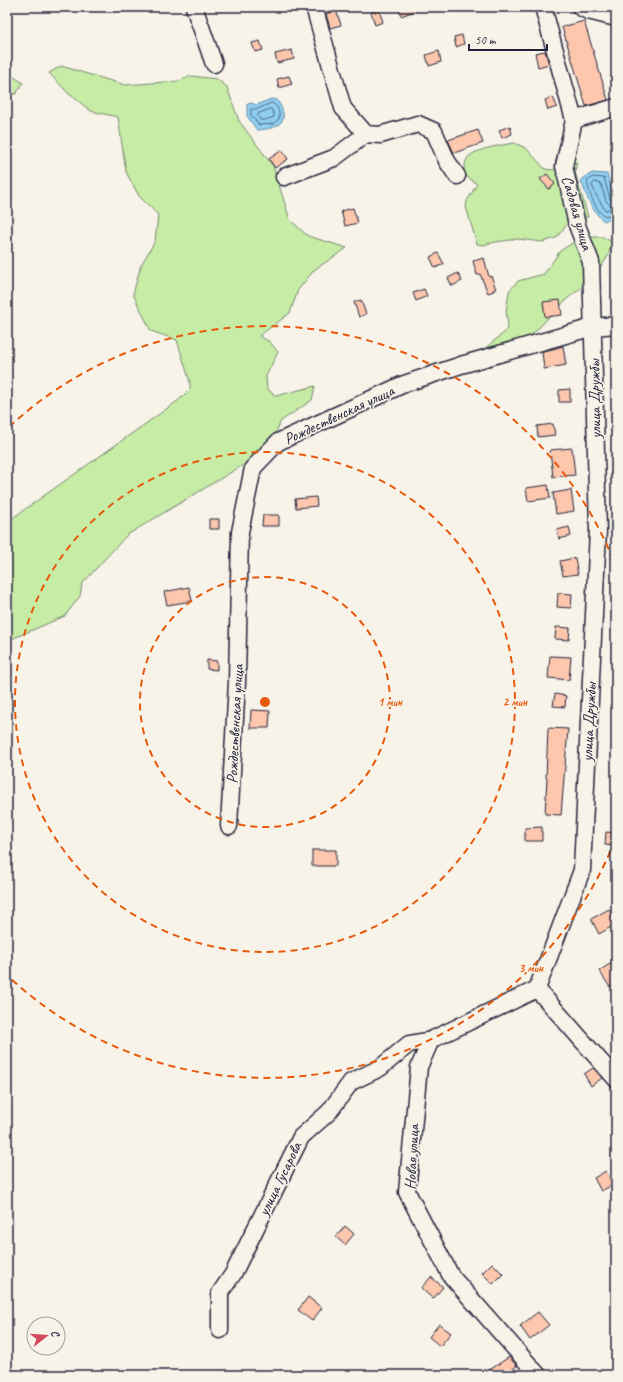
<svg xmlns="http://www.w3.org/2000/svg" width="623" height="1382" font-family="Caveat,sans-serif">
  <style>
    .green { fill: #c7eca6; stroke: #748770 }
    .water { fill: #90cff1; stroke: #648aa8 }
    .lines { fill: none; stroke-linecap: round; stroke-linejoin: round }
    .shore { stroke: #4e6784; stroke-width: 1 }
    .building { fill: #fdc7ae; stroke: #22223b }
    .minor-casing { stroke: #22223b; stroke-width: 19 }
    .minor { stroke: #f7f3e8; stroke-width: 16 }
    .ring { fill: none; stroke: #e8590c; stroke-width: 2; stroke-dasharray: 7 5 }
    .labels { text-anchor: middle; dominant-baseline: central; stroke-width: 3.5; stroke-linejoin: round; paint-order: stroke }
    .street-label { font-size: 16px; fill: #22223b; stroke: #f7f3e8 }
    .centre { fill: #e8590c; stroke: #f7f3e8; stroke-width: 2 }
    .ring-label { font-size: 12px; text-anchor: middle; font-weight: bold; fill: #e8590c; stroke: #f7f3e8; stroke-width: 3.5; stroke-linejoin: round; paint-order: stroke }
  </style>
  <rect width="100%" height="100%" fill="#f7f3e8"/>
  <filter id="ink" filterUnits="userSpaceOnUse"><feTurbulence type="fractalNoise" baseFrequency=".025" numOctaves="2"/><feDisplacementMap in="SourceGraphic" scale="8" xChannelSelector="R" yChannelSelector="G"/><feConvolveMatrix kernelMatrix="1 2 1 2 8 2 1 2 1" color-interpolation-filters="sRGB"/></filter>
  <g filter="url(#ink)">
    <path class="green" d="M61,66L125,85L179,81L191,76L217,79L227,87L239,121L273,166L290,220L308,236L347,248L314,270L298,290L290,313L259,336L270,342L278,352L266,376L267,389L276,396L315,386L312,400L281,421L268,450L127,535L82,584L80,596L65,616L7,641V522L179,400L190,389V382L177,340L151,331L133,294L141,265L155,241L158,215L139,196L126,172L118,117L91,111L68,93L49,73Z
      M7,72L23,83L16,94L7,93Z
      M514,143L526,148L545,169L552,170L577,162L575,172L588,217L569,222L556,238L543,242L517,239L496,242L483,245L477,244L466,207L467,201L477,184L467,177L464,171C464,168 465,163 467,159C472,149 503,145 514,143Z
      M589,237H603L612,242L608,256L594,278L568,298L512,355L474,360L484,349L505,332L508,325L506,312L509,291L518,281L544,274L560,251L577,240Z"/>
    <path class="water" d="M271,99L277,100C292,122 278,129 257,130L247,116V104L252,103L256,105Z
      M592,173L607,174L616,204L615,216L604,221C591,211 586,195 581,180Z"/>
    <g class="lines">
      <path class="shore" d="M272,103C278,105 280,113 279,119L273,124L259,125L251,115V109H257Z
        M271,109L274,114V117L265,120H260L258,116V114Z
        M595,182L601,184L606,201L611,206L610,209L605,210L596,195L592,185Z
        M616,202L613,201L610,199L604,178L593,177L587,181C588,191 596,212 605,216L616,213"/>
    </g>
    <path class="building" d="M398,7H423V8L401,16Z
      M336,10L341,25L330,28L326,14Z
      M379,10L383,22L375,25L371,12Z
      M584,21L608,100L586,106L562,27Z
      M462,35L464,44L456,47L454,37Z
      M260,41L263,50L255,52L252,43Z
      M292,50L294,59L277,63L275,54Z
      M439,51L441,62L429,66L426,55Z
      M545,51L549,64L538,67L535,53Z
      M289,76L292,84L279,88L277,79Z
      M553,97L557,107L548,110L545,100Z
      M510,126L512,134L502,138L499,130Z
      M478,130L483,143L454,153L448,140Z
      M282,150L288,159L275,168L269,159Z
      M547,174L555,184L549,189L540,179Z
      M353,208L358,223L345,226L341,211Z
      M438,253L444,264L435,268L430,257Z
      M484,258L489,277L491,276L496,289L493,290L494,291L488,293L480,274L477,275L473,261Z
      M458,273L462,281L452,286L448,278Z
      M424,289L427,296L416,301L413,293Z
      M361,300L366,314L359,317L354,302Z
      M560,300L562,315L545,317L543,302Z
      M563,346L566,365L544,369L542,352Z
      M570,389V402H559V390Z
      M553,424L555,435L538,437L537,426Z
      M572,448L575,475L553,477L550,450Z
      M548,485L550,498L528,501L526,488Z
      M571,490L574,511L556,514L553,493Z
      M316,497L317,506L296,508L295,499Z
      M263,515H279V526H262Z
      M209,519H219V529H209Z
      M569,527L571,536L559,539L557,530Z
      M575,558L578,574L563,576L560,561Z
      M189,587L192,601L167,605L164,592Z
      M558,593L572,594L571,608L557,607Z
      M556,627L570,628L569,640L555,639Z
      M550,656L571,657L569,680L548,678Z
      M207,660L217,661V670L207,669Z
      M555,694L566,696L565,707L553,706Z
      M251,710L270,711L269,728H250Z
      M548,728L568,729L561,815L545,814L547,778H546Z
      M542,827V841H525V828Z
      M606,832L616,833V846L605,845Z
      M312,850H336V866H312Z
      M609,909L616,924L599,934L591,919Z
      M616,960V983L610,987L599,971Z
      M593,1068L602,1078L591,1086L584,1074Z
      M606,1171L613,1185L601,1191L594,1178Z
      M345,1226L354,1234L345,1245L336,1237Z
      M492,1263L503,1274L493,1284L482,1273Z
      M431,1277L443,1287L433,1299L421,1288Z
      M308,1297L322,1308L312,1321L298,1310Z
      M538,1312L549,1325L530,1340L520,1326Z
      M439,1324L451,1333L440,1346L429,1337Z
      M509,1357L517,1366L504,1375H482Z"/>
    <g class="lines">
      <defs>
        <path id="minor" d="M194,7L214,64
          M314,7L343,108L366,134L380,135L418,124L434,131L447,161L457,176
          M543,7L574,120L564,166L577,225L591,262L598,530L582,870L537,989L616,1079
          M580,7L588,11L616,18
          M574,120L616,107
          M284,177L334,158L366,134
          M229,826L237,682L240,532L253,468L278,442L404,384L461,365L593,327L616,325
          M537,989L431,1040L419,1067L407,1192L451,1276L538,1375
          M220,1330V1293L233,1274L301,1137L329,1112L351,1082L380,1068L409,1044L431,1040"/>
      </defs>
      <use href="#minor" class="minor-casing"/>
      <use href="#minor" class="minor"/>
    </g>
  </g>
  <g class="ring">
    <circle cx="265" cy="702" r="125"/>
    <circle cx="265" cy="702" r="250"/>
    <path d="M615 840A376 376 0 0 1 9 977M9 427A376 376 0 0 1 615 564"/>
  </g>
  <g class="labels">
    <g class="street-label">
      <text transform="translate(577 213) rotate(74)">Садовая улица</text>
      <text transform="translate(595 399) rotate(-91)">улица Дружбы</text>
      <text transform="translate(339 415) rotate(-25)">Рождественская улица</text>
      <text transform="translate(589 722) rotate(-87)">улица Дружбы</text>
      <text transform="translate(235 724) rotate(-87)">Рождественская улица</text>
      <text transform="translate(412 1157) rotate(-87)">Новая улица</text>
      <text transform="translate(280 1179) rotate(-64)">улица Гусарова</text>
    </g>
  </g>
  <circle cx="265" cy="702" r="6" class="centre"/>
  <g class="ring-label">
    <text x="390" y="706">1 мин</text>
    <text x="515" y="706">2 мин</text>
    <text x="531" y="972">3 мин</text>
  </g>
  <rect width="623" height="1382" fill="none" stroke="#f7f3e8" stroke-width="24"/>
  <rect x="12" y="12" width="599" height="1358" fill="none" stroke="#22223b" stroke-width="1.5" filter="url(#ink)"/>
  <g transform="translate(46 1336) rotate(73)"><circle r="19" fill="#f7f3e8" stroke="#a29fa3"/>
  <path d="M0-3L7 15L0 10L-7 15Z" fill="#d1495b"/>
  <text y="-6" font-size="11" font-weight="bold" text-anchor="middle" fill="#22223b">С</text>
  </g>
  <path d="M469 44v6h78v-6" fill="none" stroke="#22223b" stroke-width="2"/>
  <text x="475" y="44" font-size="12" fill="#22223b" stroke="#f7f3e8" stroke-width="3" paint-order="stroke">50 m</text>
</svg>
